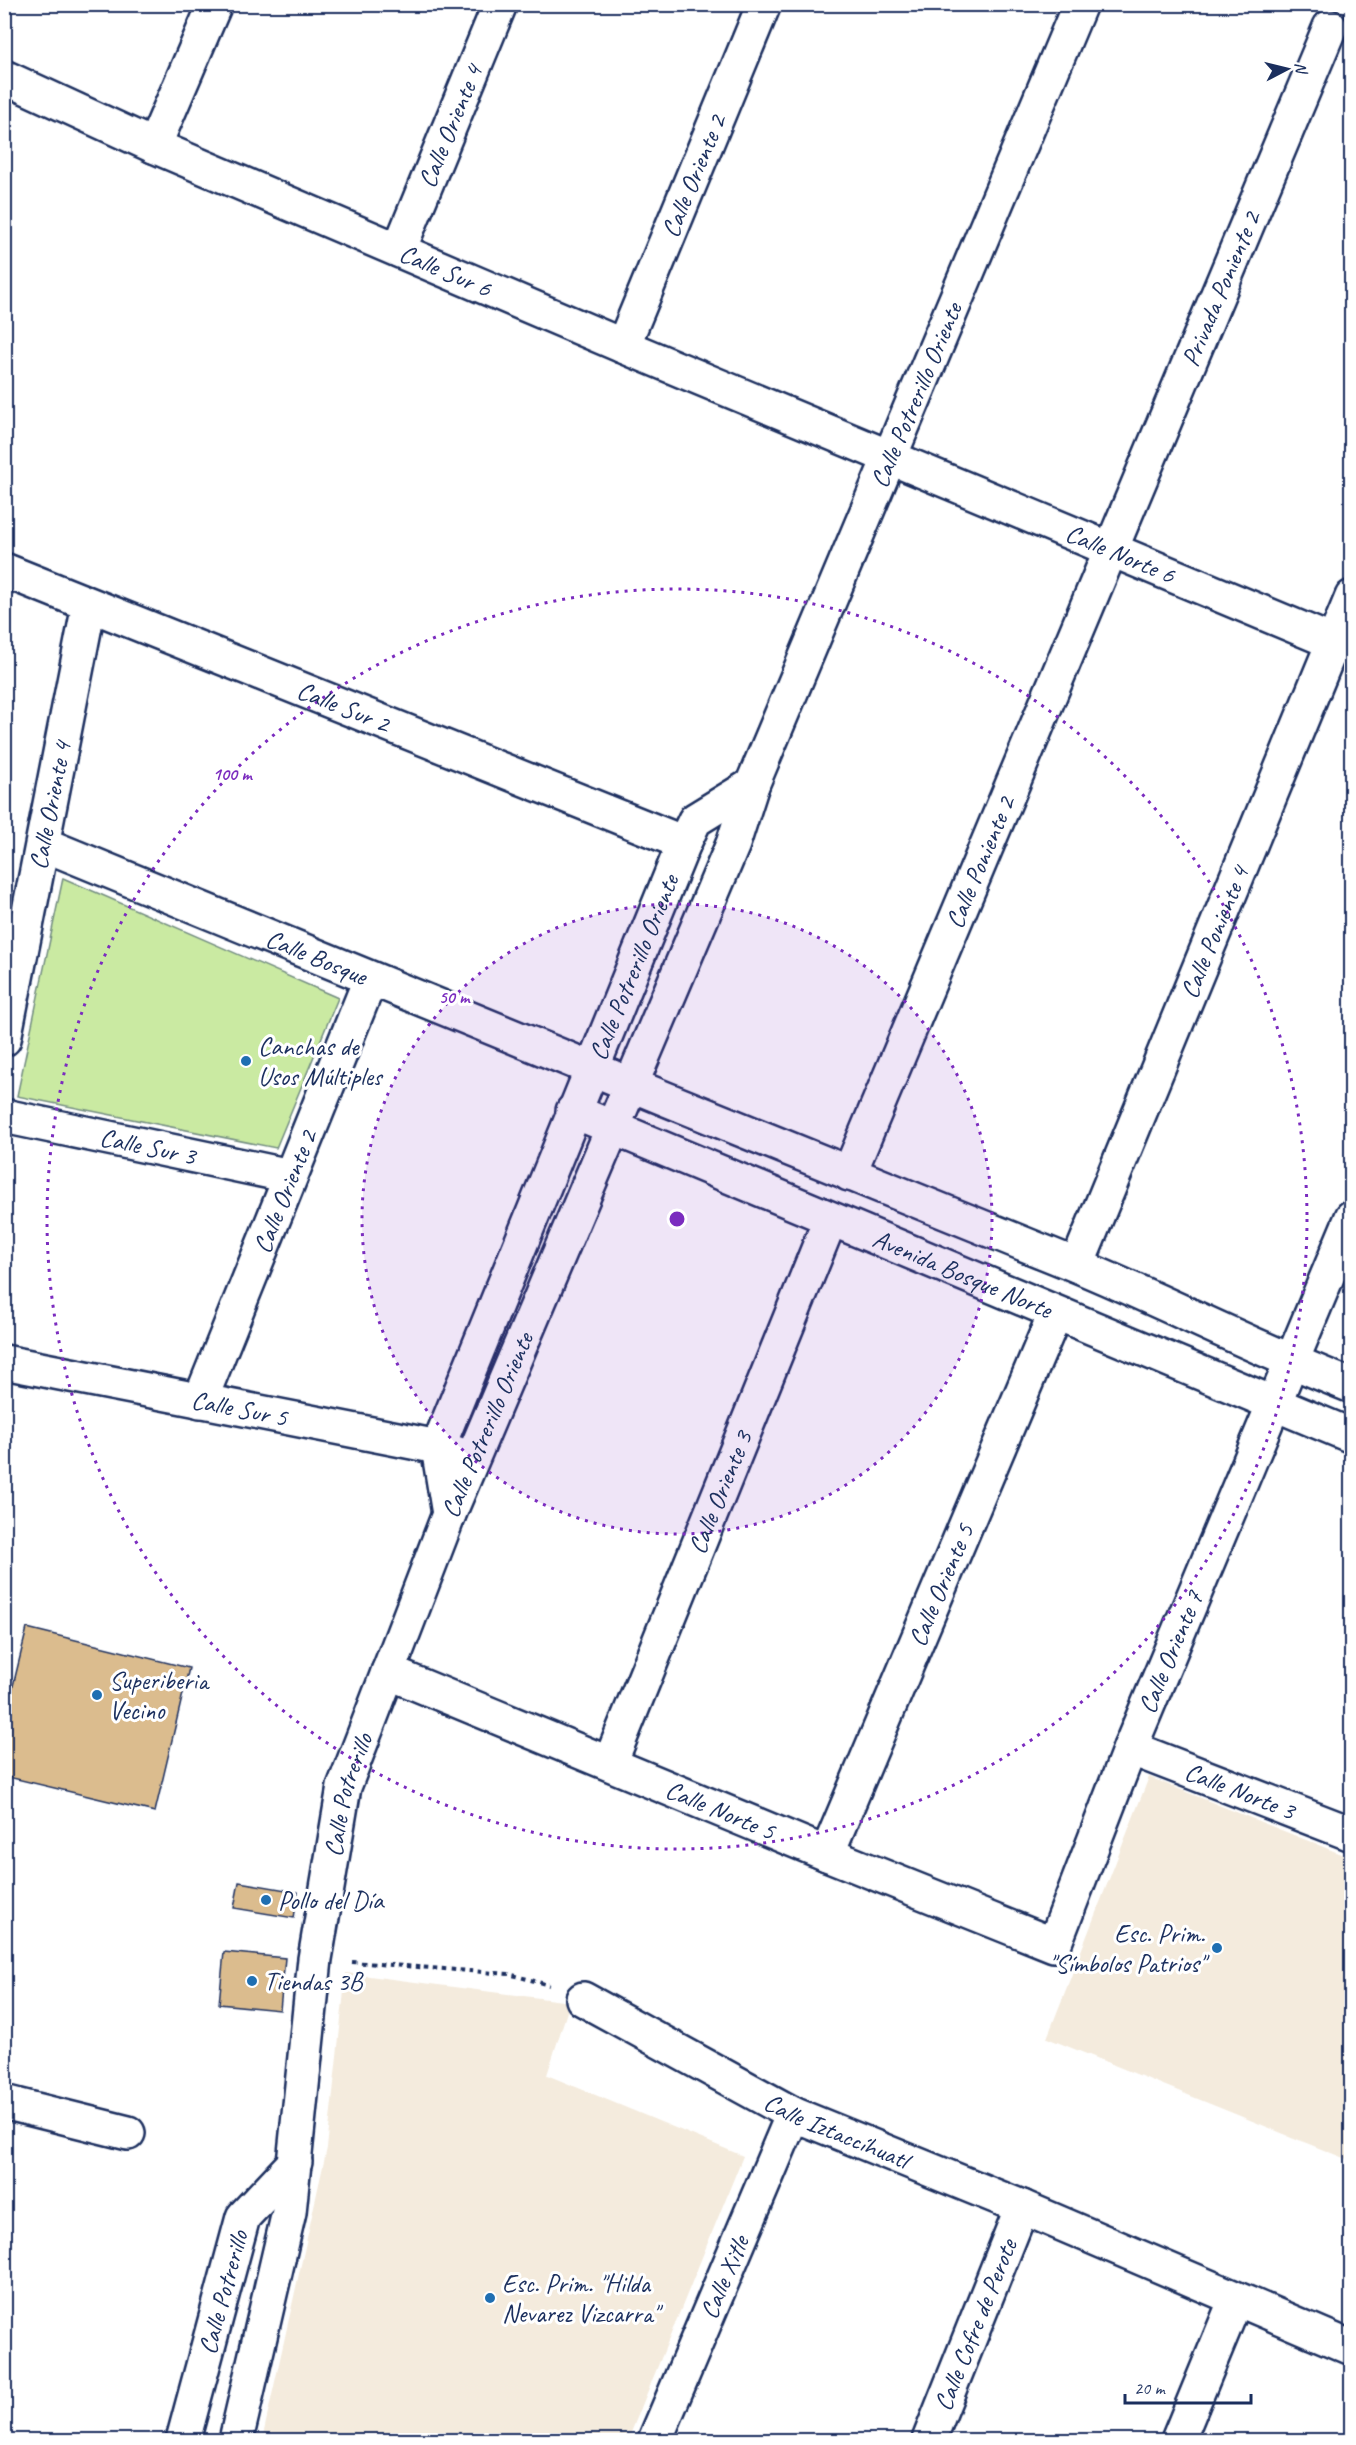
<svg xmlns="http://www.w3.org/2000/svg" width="1356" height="2445" font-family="Caveat,sans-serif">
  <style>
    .built { fill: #f4ebdd }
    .green { fill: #caeaa2; stroke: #728c80; stroke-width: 1.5 }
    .building { fill: #dbbc8e; stroke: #1b2f5e; stroke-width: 1.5 }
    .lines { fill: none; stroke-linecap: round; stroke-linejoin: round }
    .street-casing { stroke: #1b2f5e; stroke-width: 38 }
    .secondary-casing { stroke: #1b2f5e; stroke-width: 38 }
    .path { stroke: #1b2f5e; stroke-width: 4; stroke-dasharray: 4.5 4.5; stroke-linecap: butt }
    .street { stroke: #fff; stroke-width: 33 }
    .secondary { stroke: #fff; stroke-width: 33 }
    .ring { fill: none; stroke: #7b2cbf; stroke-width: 3; stroke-dasharray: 3 6 }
    .poi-dot { fill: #1f6fb2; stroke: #fff; stroke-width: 2 }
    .labels { text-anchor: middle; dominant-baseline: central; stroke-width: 6; stroke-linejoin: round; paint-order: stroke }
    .street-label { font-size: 26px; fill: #1b2f5e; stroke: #fff }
    .poi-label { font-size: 26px; fill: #1b2f5e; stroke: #fff; text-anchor: start }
    .centre { fill: #7b2cbf; stroke: #fff; stroke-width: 3 }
    .ring-label { font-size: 18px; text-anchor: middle; font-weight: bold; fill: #7b2cbf; stroke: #fff; stroke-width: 6; stroke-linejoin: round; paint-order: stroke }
  </style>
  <rect width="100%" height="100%" fill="#fff"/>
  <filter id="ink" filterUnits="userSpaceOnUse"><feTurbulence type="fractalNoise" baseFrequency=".0167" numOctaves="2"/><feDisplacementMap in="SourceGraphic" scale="12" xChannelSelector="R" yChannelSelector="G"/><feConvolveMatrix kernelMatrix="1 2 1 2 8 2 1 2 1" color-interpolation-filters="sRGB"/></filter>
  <g filter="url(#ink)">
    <path class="built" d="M1149,1777L1351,1858V2161L1047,2038Z
      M346,1973L570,2002L547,2075L743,2156L628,2440H262L327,2148Z"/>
    <path class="green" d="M63,878L338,998L276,1148L17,1096Z"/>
    <path class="building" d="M27,1628L189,1668L155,1812L4,1776V1723Z
      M239,1882L298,1892L294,1918L234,1908Z
      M224,1952L285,1958L280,2010L219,2004Z"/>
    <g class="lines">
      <defs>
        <g id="street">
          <path id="s1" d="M4,77L154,146L623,346L1352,650"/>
          <path d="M154,146L215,4"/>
          <path id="s2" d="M399,250L500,4"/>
          <path id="s3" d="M623,346L764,4"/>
          <path id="s4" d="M4,570L684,843"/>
          <path id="s5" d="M43,844C385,986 728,1124 1071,1263C1166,1302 1256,1349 1352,1386"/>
          <path id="s6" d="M4,1039L89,605"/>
          <path id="s7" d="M573,1111L1352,1436"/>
          <path id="s8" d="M4,1116L290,1176"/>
          <path id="s9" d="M849,1174L1330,27"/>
          <path id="s10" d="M1077,1265L1352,597"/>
          <path id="s11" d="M4,1362L438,1447L464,1456"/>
          <path id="s12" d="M200,1401L370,980"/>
          <path id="s13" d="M388,1672L827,1854L1054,1945L1130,1748L1352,1217"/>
          <path id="s14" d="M1130,1748L1352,1834"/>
          <path id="s15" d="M610,1763L830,1220"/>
          <path id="s16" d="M827,1854L1055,1314"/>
          <path id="s17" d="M583,1999L793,2114L1022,2207L1352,2348"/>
          <path d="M4,2102L128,2133"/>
          <path id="s18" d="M655,2440L793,2114"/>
          <path id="s19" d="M929,2440L1022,2207"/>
          <path d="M1178,2440L1236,2299"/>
        </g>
        <g id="secondary">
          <path id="s20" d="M449,1514L438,1447L684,843L695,820L752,785"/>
          <path id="s21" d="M183,2440L243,2217L295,2162"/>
          <path id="s22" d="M236,2440L289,2212L315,1959L344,1787L449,1514L733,844L752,785L1080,4"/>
        </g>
      </defs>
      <use href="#street" class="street-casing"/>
      <use href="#secondary" class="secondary-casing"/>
      <path class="path" d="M352,1962L509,1974L549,1985"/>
      <use href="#street" class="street"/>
      <use href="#secondary" class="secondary"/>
    </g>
  </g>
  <circle cx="677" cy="1219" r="315" fill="#7b2cbf" fill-opacity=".12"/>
  <g class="ring">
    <circle cx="677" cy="1219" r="315"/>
    <circle cx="677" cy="1219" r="630"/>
  </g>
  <g class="poi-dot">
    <circle cx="246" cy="1061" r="6"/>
    <circle cx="97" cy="1695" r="6"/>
    <circle cx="266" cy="1900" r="6"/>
    <circle cx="1217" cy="1948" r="6"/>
    <circle cx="252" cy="1981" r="6"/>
    <circle cx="490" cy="2298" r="6"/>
  </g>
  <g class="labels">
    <g class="street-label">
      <text stroke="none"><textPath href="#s2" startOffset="134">Calle Oriente 4</textPath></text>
      <text stroke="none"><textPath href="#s3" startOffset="184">Calle Oriente 2</textPath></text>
      <text stroke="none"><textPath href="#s1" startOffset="482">Calle Sur 6</textPath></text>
      <text stroke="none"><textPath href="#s9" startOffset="960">Privada Poniente 2</textPath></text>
      <text stroke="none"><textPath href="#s22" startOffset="2168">Calle Potrerillo Oriente</textPath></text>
      <text stroke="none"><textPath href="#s1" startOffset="1214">Calle Norte 6</textPath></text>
      <text stroke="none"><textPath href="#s4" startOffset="366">Calle Sur 2</textPath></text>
      <text stroke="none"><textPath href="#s6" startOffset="238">Calle Oriente 4</textPath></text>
      <text stroke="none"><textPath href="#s9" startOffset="338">Calle Poniente 2</textPath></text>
      <text stroke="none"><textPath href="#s10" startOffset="360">Calle Poniente 4</textPath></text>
      <text stroke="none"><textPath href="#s5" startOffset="296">Calle Bosque</textPath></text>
      <text stroke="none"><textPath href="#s20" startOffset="586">Calle Potrerillo Oriente</textPath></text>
      <text stroke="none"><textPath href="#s8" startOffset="147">Calle Sur 3</textPath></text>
      <text stroke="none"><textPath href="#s12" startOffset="226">Calle Oriente 2</textPath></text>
      <text stroke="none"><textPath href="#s7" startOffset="422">Avenida Bosque Norte</textPath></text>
      <text stroke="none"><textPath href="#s11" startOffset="240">Calle Sur 5</textPath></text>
      <text stroke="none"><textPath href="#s22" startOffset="1052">Calle Potrerillo Oriente</textPath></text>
      <text stroke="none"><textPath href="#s15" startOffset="292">Calle Oriente 3</textPath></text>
      <text stroke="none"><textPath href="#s16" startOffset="292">Calle Oriente 5</textPath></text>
      <text stroke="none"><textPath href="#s13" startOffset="1035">Calle Oriente 7</textPath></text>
      <text stroke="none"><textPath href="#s14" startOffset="118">Calle Norte 3</textPath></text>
      <text stroke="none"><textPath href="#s22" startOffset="656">Calle Potrerillo</textPath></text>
      <text stroke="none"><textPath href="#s13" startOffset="360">Calle Norte 5</textPath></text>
      <text stroke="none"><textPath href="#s17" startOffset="286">Calle Iztaccíhuatl</textPath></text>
      <text stroke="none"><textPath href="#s18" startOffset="177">Calle Xitle</textPath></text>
      <text stroke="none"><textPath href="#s21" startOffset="153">Calle Potrerillo</textPath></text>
      <text stroke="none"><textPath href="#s19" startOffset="124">Calle Cofre de Perote</textPath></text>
    </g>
    <g class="poi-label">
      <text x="258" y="1046">Canchas de<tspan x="258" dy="30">Usos Múltiples</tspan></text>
      <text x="109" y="1680">Superiberia<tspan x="109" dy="30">Vecino</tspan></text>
      <text x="278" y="1900">Pollo del Día</text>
      <text x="1205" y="1933" text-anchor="end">Esc. Prim.<tspan x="1205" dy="30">"Símbolos Patrios"</tspan></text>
      <text x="264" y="1981">Tiendas 3B</text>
      <text x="502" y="2283">Esc. Prim. "Hilda<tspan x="502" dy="30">Nevarez Vizcarra"</tspan></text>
    </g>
  </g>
  <circle cx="677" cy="1219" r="9" class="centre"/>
  <g class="ring-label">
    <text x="232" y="780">100 m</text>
    <text x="454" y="1003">50 m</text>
  </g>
  <rect width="1356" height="2445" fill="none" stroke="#fff" stroke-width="24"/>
  <rect x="12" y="12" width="1332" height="2421" fill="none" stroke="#1b2f5e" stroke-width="2" filter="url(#ink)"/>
  <g transform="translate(1287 69) rotate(83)" stroke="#ffffff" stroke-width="4.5" paint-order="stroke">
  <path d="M0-4.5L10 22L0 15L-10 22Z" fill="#1b2f5e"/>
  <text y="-9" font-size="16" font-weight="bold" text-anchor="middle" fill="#1b2f5e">N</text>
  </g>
  <path d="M1125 2394v9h126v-9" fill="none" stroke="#1b2f5e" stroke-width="3"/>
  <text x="1134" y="2394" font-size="18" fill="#1b2f5e" stroke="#ffffff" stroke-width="4.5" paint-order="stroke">20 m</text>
</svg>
